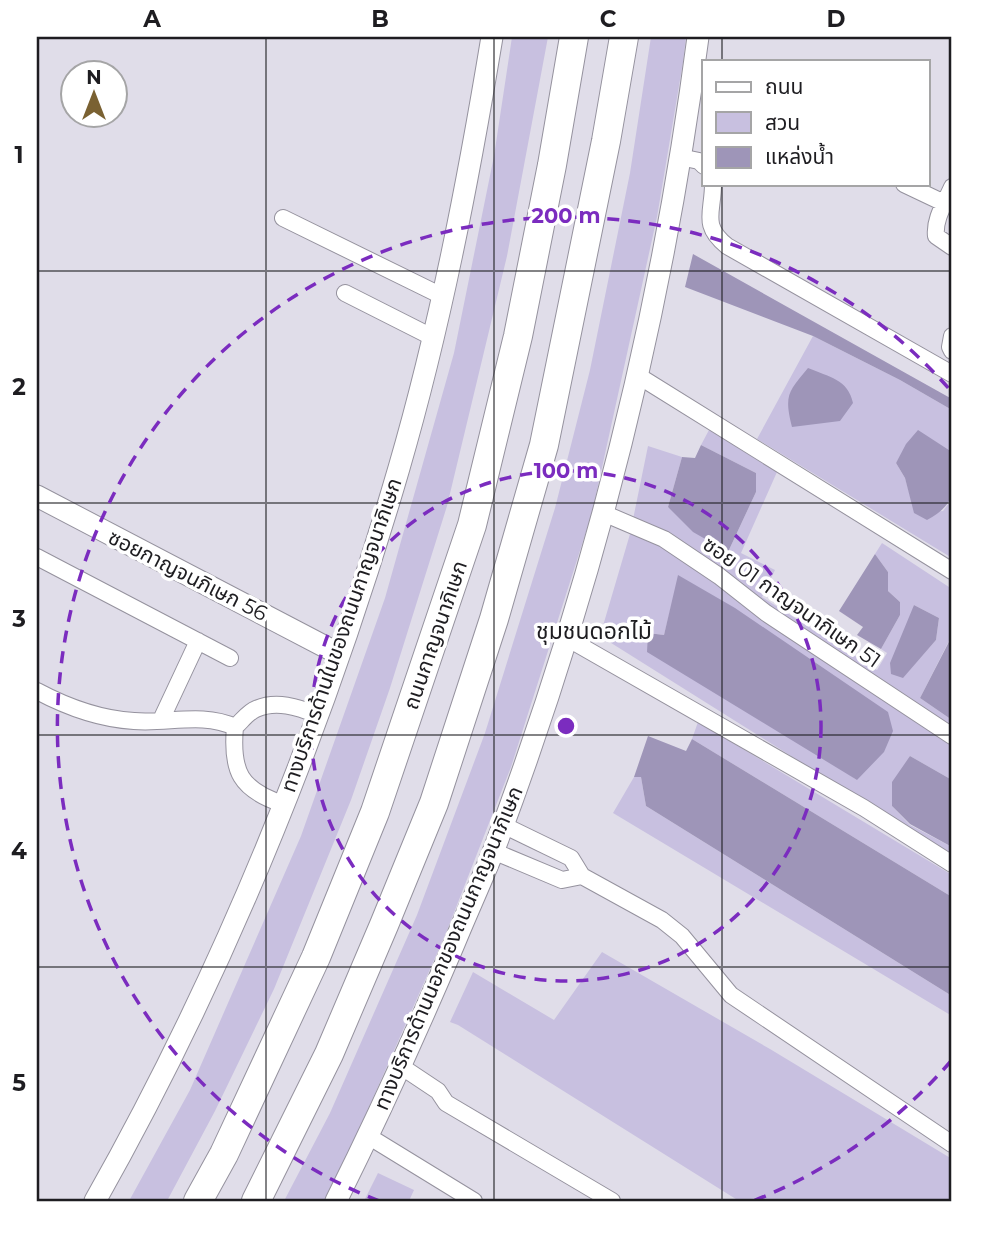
<svg xmlns="http://www.w3.org/2000/svg" width="989" height="1238" font-family="Montserrat,'Noto Sans Thai',sans-serif">
  <style>
    .green { fill: #c8c0e0; fill-rule: evenodd }
    .water { fill: #9e95b8 }
    .lines { fill: none; stroke-linecap: round; stroke-linejoin: round }
    .street-casing { stroke: #95929e; stroke-width: 18 }
    .secondary-casing { stroke: #95929e; stroke-width: 23 }
    .highway-casing { stroke: #95929e; stroke-width: 30 }
    .street { stroke: #fff; stroke-width: 16 }
    .secondary { stroke: #fff; stroke-width: 21 }
    .highway { stroke: #fff; stroke-width: 28 }
    .grid { fill: none; stroke: #1e1d21; stroke-width: 2; stroke-opacity: 0.55 }
    .ring { fill: none; stroke: #7b2cbf; stroke-width: 3.5; stroke-dasharray: 12 9 }
    .labels { text-anchor: middle; dominant-baseline: central; stroke-width: 7; stroke-linejoin: round; paint-order: stroke }
    .street-label { font-size: 21px; fill: #1e1d21; stroke: #fff }
    .neighbourhood-label { font-size: 23px; fill: #1e1d21; stroke: #fff }
    .centre { fill: #7b2cbf; stroke: #fff; stroke-width: 3.5 }
    .ring-label { font-size: 21px; text-anchor: middle; font-weight: bold; fill: #7b2cbf; stroke: #fff; stroke-width: 7; stroke-linejoin: round; paint-order: stroke }
    .neatline { fill: none; stroke: #1e1d21; stroke-width: 2.5 }
    .grid-label { font-size: 23px; text-anchor: middle; font-weight: bold; fill: #1e1d21 }
  </style>
  <rect width="100%" height="100%" fill="#e0dde9"/>
  <path class="green" d="M512,37H548L507,256L447,506L390,688L351,800L274,989L215,1111L167,1201H129L190,1090L301,836L385,598L454,353L494,156Z
    M651,37H686L683,62L657,217L592,513L511,767L446,933L338,1177L325,1201H284L330,1113L417,915L485,733L555,508L590,370L630,173Z
    M813,336L900,380L952,410V452L918,431L896,463L905,478L915,513L943,511L952,499V558L757,439Z
    M709,430L777,472L741,553L775,570L762,597L877,670L887,653L881,649L900,615V602L888,591V572L875,554L882,543L952,589V635L920,698L952,720V780L910,756L892,806L910,825L952,847V857L600,636L630,534L648,446L682,457L668,507L728,552L756,492V473L701,445ZM914,605L939,618L936,640L903,677ZM671,607L857,780L649,633L664,635Z
    M698,722L952,875V897L692,739Z
    M634,777H641L646,806L952,996V1016L613,813Z
    M602,952L770,1049L952,1159V1201H739L458,1025L450,1022L473,972L554,1020Z
    M378,1173L414,1190L409,1201H364Z"/>
  <path class="water" d="M693,254L952,399V410L900,380L813,336L685,287Z
    M808,368C829,377 848,379 853,403L840,421L792,427C784,395 788,392 808,368Z
    M918,430L952,452C952,488 961,501 927,520L914,513L905,478L896,463L906,444Z
    M701,445L756,473V492L728,552L693,532L668,507L682,457L695,458Z
    M875,554L888,572V591L900,602V615L881,649L857,635L863,627L839,611Z
    M678,575L735,608L888,712L893,731L884,752L857,780L647,652L648,633L664,635Z
    M914,605L939,618L936,640L903,678L891,674L890,663Z
    M952,636V720L920,698Z
    M648,736L686,751L692,739L952,897V996L646,806L641,777H634Z
    M910,756L952,780V847L910,824L892,806V782Z"/>
  <g class="lines">
    <defs>
      <path id="street" d="M680,157L699,161L704,166
        M713,184C713,213 701,225 727,246L952,374
        M904,184L944,203
        M952,187C945,203 934,219 936,236L952,247
        M283,218L442,296
        M345,293L432,337
        M952,336L950,347L952,351
        M637,375L952,571
        M603,513L664,539L719,576L766,613L952,736
        M37,557L230,658
        M565,637L864,808L952,864
        M37,691C67,707 100,719 134,721C168,724 202,712 235,727
        M161,720L198,641
        M283,804C240,790 231,771 235,727C241,722 248,712 256,709C276,700 298,707 317,715
        M503,825L571,858L582,876L662,920L682,936L731,995L952,1144
        M493,851L562,880L582,876
        M402,1067L438,1091L446,1103L612,1201
        M368,1136L474,1201"/>
      <path id="secondary" d="M37,496L339,654
        M95,1201C225,971 325,722 399,468C440,327 468,182 492,37
        M336,1201C378,1117 417,1031 454,944C467,912 482,880 495,847C593,587 662,313 698,37"/>
      <path id="highway" d="M198,1201L224,1154L316,957L375,812L472,525L518,336L552,165L574,37
        M256,1201L329,1054L384,925L434,803L494,619L544,445L606,141L624,37"/>
    </defs>
    <use href="#street" class="street-casing"/>
    <use href="#secondary" class="secondary-casing"/>
    <use href="#highway" class="highway-casing"/>
    <use href="#street" class="street"/>
    <use href="#secondary" class="secondary"/>
    <use href="#highway" class="highway"/>
  </g>
  <path class="grid" d="M266,37V1201M494,37V1201M722,37V61M722,184V1201M37,271H952M37,503H952M37,735H952M37,967H952"/>
  <g class="ring">
    <circle cx="566" cy="726" r="255"/>
    <path d="M951 1061A510 510 0 0 1 753 1201M379 1201A510 510 0 1 1 951 391"/>
  </g>
  <g class="labels">
    <g class="street-label">
      <text transform="translate(188 575) rotate(27)">ซอยกาญจนภิเษก 56</text>
      <text transform="translate(792 602) rotate(35)">ซอย 01 กาญจนากิเษก 51</text>
      <text transform="translate(341 635) rotate(-71)">ทางบริการด้านในของถนนกาญจนาภิเษก</text>
      <text transform="translate(435 635) rotate(-71)">ถนนกาญจนาภิเษก</text>
      <text transform="translate(448 948) rotate(-67)">ทางบริการด้านนอกของถนนกาญจนาภิเษก</text>
    </g>
    <g class="neighbourhood-label">
      <text x="594" y="631">ชุมชนดอกไม้</text>
    </g>
  </g>
  <circle cx="566" cy="726" r="10" class="centre"/>
  <g class="ring-label">
    <text x="566" y="223">200 m</text>
    <text x="566" y="478">100 m</text>
  </g>
  <rect width="989" height="1238" fill="none" stroke="#ffffff" stroke-width="77"/>
  <rect x="702" y="60" width="228" height="126" fill="#ffffff" stroke="#a5a5a6" stroke-width="2"/>
  <rect x="716" y="82" width="35" height="10" fill="#ffffff" stroke="#a5a5a6" stroke-width="2"/>
  <text x="765" y="94" font-size="21" fill="#1e1d21">ถนน</text>
  <rect x="716" y="112" width="35" height="21" fill="#c8c0e0" stroke="#a5a5a6" stroke-width="2"/>
  <text x="765" y="130" font-size="21" fill="#1e1d21">สวน</text>
  <rect x="716" y="147" width="35" height="21" fill="#9e95b8" stroke="#a5a5a6" stroke-width="2"/>
  <text x="765" y="164" font-size="21" fill="#1e1d21">แหล่งน้ำ</text>
  <g transform="translate(94 94)"><circle r="33" fill="#ffffff" stroke="#a5a5a6" stroke-width="2"/>
  <path d="M0-5L12 26L0 18L-12 26Z" fill="#7a6132"/>
  <text y="-10" font-size="19" font-weight="bold" text-anchor="middle" fill="#1e1d21">N</text>
  </g>
  <rect x="38" y="38" width="912" height="1162" class="neatline"/>
  <g class="grid-label">
    <text x="152" y="27">A</text>
    <text x="380" y="27">B</text>
    <text x="608" y="27">C</text>
    <text x="836" y="27">D</text>
    <text x="19" y="163">1</text>
    <text x="19" y="395">2</text>
    <text x="19" y="627">3</text>
    <text x="19" y="859">4</text>
    <text x="19" y="1091">5</text>
  </g>
</svg>
